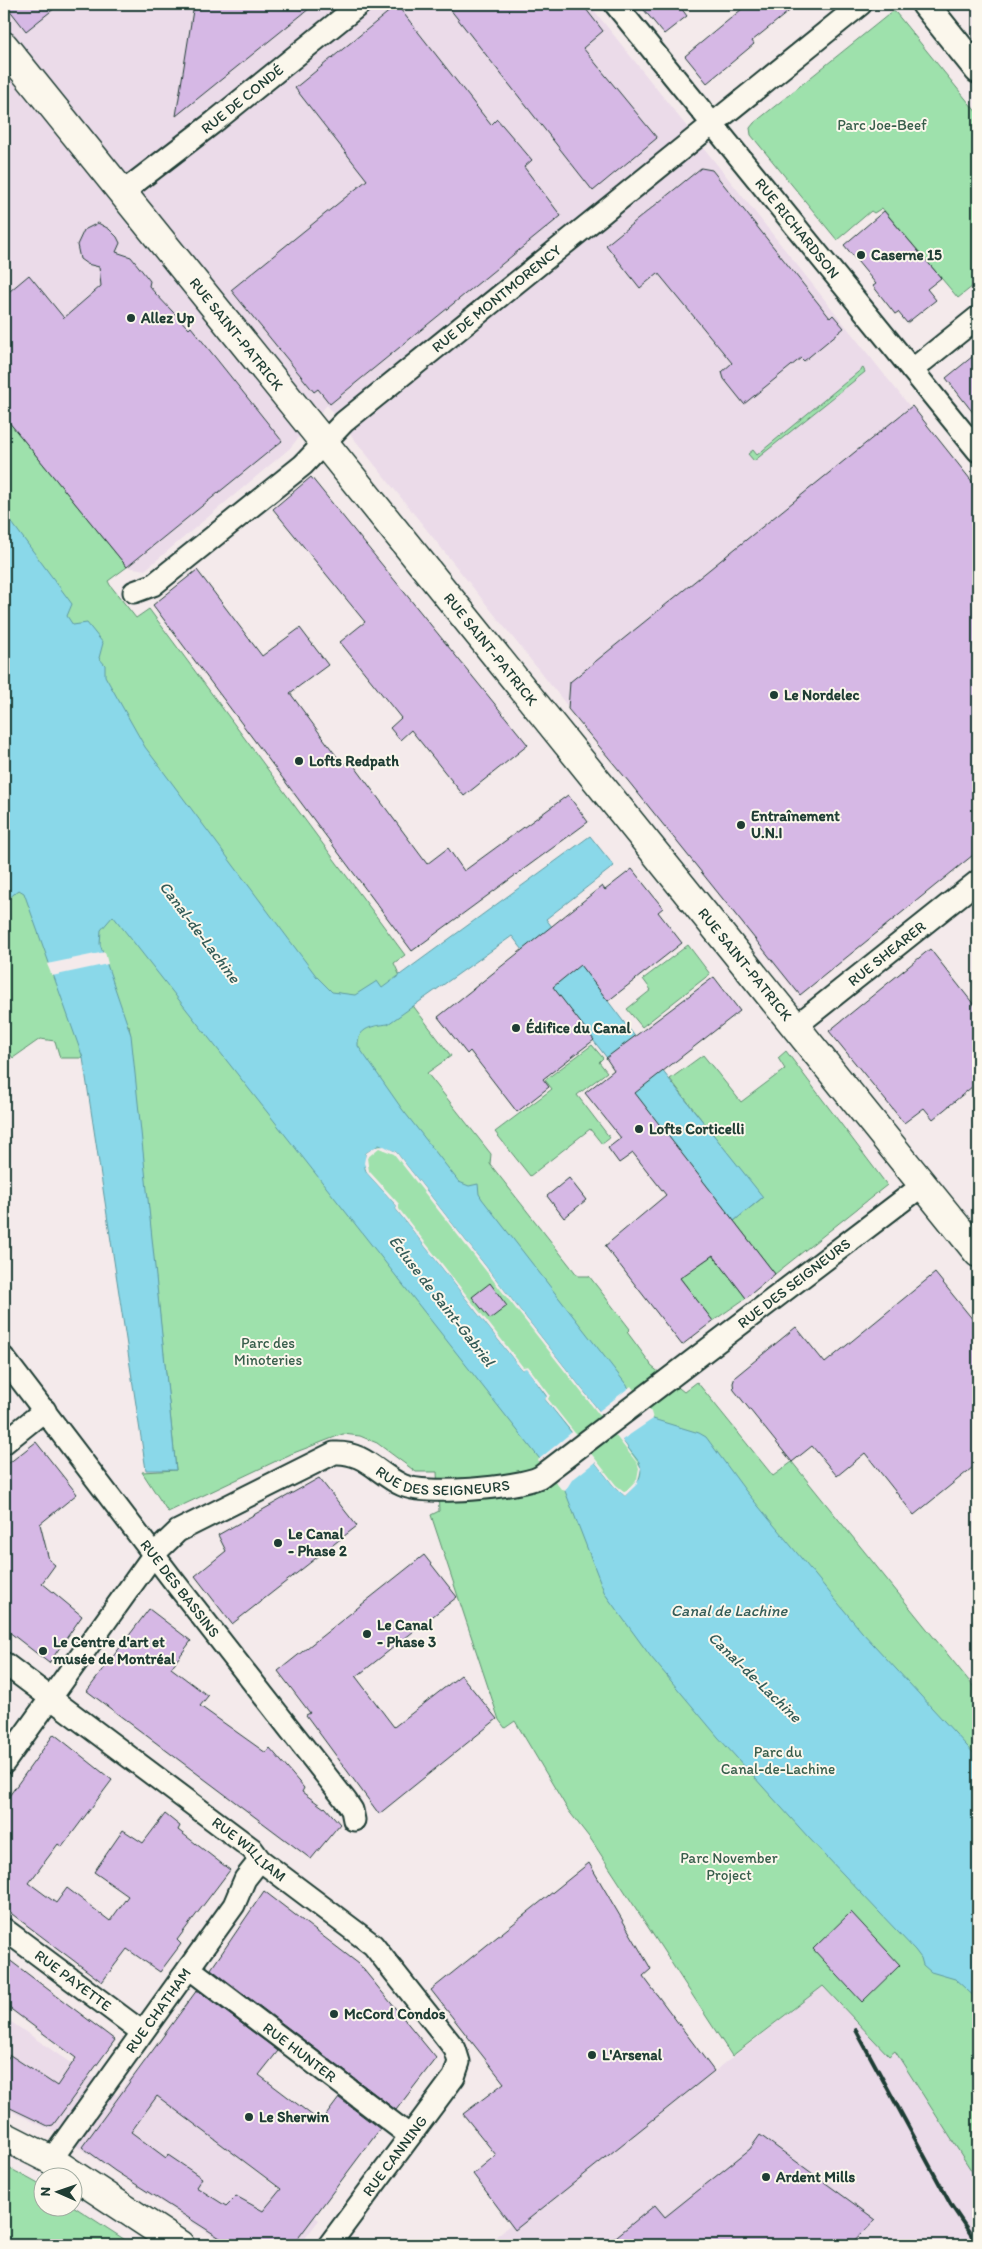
<svg xmlns="http://www.w3.org/2000/svg" width="982" height="2249" font-family="Itim,sans-serif">
  <style>
    .built { fill: #ebdbe9 }
    .green { fill: #9ee1ac; stroke: #5e8f70 }
    .water { fill: #8ad8e9; stroke: #5f9aa1; fill-rule: evenodd }
    .pier { fill: #f4eaeb; fill-rule: evenodd }
    .building { fill: #d6b8e5; stroke: #1f3d34; fill-rule: evenodd }
    .lines { fill: none; stroke-linecap: round; stroke-linejoin: round }
    .minor-casing { stroke: #1f3d34; stroke-width: 25 }
    .tertiary-casing { stroke: #1f3d34; stroke-width: 30 }
    .secondary-casing { stroke: #1f3d34; stroke-width: 31 }
    .minor { stroke: #fbf7ec; stroke-width: 21 }
    .tertiary { stroke: #fbf7ec; stroke-width: 26 }
    .secondary { stroke: #fbf7ec; stroke-width: 28 }
    .rail { stroke: #1f3d34; stroke-width: 4 }
    .poi-dot { fill: #1f3d34; stroke: #fbf7ec; stroke-width: 2 }
    .labels { text-anchor: middle; dominant-baseline: central; stroke-width: 4; stroke-linejoin: round; paint-order: stroke }
    .street-label { font-size: 15px; fill: #1f3d34; stroke: #fbf7ec }
    .park-label { font-size: 15px; fill: #385e4c; stroke: #fbf7ec }
    .poi-label { font-size: 15px; font-weight: bold; fill: #1f3d34; stroke: #fbf7ec; text-anchor: start }
    .water-label { font-size: 16px; font-style: italic; fill: #345c58; stroke: #fbf7ec }
  </style>
  <rect width="100%" height="100%" fill="#f4eaeb"/>
  <filter id="ink" filterUnits="userSpaceOnUse"><feTurbulence type="fractalNoise" baseFrequency=".02" numOctaves="2"/><feDisplacementMap in="SourceGraphic" scale="10" xChannelSelector="R" yChannelSelector="G"/><feConvolveMatrix kernelMatrix="1 2 1 2 8 2 1 2 1" color-interpolation-filters="sRGB"/></filter>
  <g filter="url(#ink)">
    <path class="built" d="M4,4H589L978,492V846L796,992L327,405L289,449L145,570L127,567L4,416Z
      M823,1986L889,2055L895,2051L975,2175L978,2181V2245H486L511,2224L515,2229Z
      M4,2017L117,2095L132,2076L319,2220L300,2245H226L55,2132L4,2108Z"/>
    <path class="green" d="M893,11L896,13L978,114V282L958,298L882,208L874,213L871,211L837,240L751,135L750,128L754,123Z
      M863,368L865,372L754,461L748,454L753,450L757,455Z
      M4,416L127,567L108,581L110,585L136,618L149,609L405,955L394,963L414,1007L451,1056L427,1073L491,1154L490,1164L578,1276H589L630,1329L627,1332L650,1363L651,1366L684,1392L697,1382L773,1476L792,1462L978,1692V2181L895,2051L889,2056L823,1986L732,2056L592,1841L568,1810L515,1721L505,1728L499,1720L431,1515L439,1511L437,1472H416L377,1443L360,1436L343,1434L291,1454L168,1512L142,1472L176,1470L129,1025L83,1058H60L55,1041L40,1039L13,1058L4,1046Z
      M688,945L710,974L642,1027L627,1009L651,990L643,979Z
      M592,1045L603,1058L599,1062L607,1072L577,1095L610,1138L602,1144L590,1129L530,1176L495,1132L552,1089L545,1080Z
      M786,1051L887,1185L775,1274L734,1221L762,1198L670,1079L703,1055L741,1102L785,1069L778,1058Z
      M655,1245L699,1265L713,1255L746,1298L713,1321Z
      M4,2165L42,2186V2206H73L133,2245H4Z"/>
    <path class="water" d="M4,512L72,604L67,616L73,625L87,623L103,643L99,658L105,665V676L145,747L317,977L332,992L355,995L377,981L382,988L590,836L614,866L546,919L626,1025L763,1197L734,1221L512,936L388,1024C374,1026 357,1027 358,1046L402,1109L459,1182L469,1186L478,1184L479,1194L482,1199L653,1419L699,1433L706,1437L745,1490L862,1632L978,1758V2000L955,1979L931,1972L923,1965L921,1958L915,1950L808,1837L718,1737L651,1657L605,1594L565,1491L113,916L101,930L100,944L131,1035L176,1470H146L83,1058L24,893L19,890L4,902ZM379,1145L396,1152L639,1462C645,1478 635,1484 625,1496L614,1486L545,1399L547,1397L526,1367L522,1370L396,1209L397,1206L367,1173L365,1168L366,1153Z"/>
    <path class="pier" d="M105,952L108,964L52,976L47,964Z
      M384,1146L396,1152L599,1411L631,1386L651,1412L653,1419L622,1440L641,1468L637,1484L625,1496L614,1486L595,1462L572,1480L565,1491L561,1489L538,1460L572,1432L545,1399L547,1396L526,1368L522,1370L396,1209L397,1206L367,1173L364,1163L366,1153L375,1147ZM379,1148L394,1154L637,1463L639,1468L637,1479L625,1492L616,1485L548,1399L550,1395L528,1366L523,1367L399,1209V1204L369,1171L367,1158Z"/>
    <path class="building" d="M5,4H60L26,31Z
      M194,4H315L176,116Z
      M446,4H582L603,31L583,48L657,138L593,191Z
      M639,4H678L687,16L664,34Z
      M748,4H798L752,41L754,44L707,83L685,56Z
      M397,5L491,125L497,119L532,160L524,167L561,216L330,404L318,389L314,392L231,290L367,180L295,88Z
      M701,168L712,170L830,318L833,315L844,328L804,361L801,358L744,404L724,379L722,372L732,363L658,273L640,288L606,245Z
      M884,211L941,278L927,289L936,300L907,323L898,312L895,314L873,286L876,284L844,245Z
      M98,223L109,229L117,237L120,243L116,252L131,257L135,262L150,281L149,286L155,293L189,329L191,327L282,441L127,567L4,416V296L29,275L64,318L101,286L99,267L87,264L80,259L77,245L84,230Z
      M978,352V419L946,378Z
      M912,406L978,489V851L800,995L629,782L568,709L570,682Z
      M311,477L528,745L464,796L411,730L400,740L390,728L401,718L340,642L365,622L273,509Z
      M197,570L262,656L300,628L328,665L290,693L343,765L350,760L427,864L448,848L464,871L568,795L588,822L412,951L153,605Z
      M632,869L663,908L658,912L682,943L608,1001L580,965L553,987L594,1040L543,1079L549,1087L517,1112L470,1051L467,1054L438,1017L602,886L605,890Z
      M930,949L978,1010V1082L933,1119L924,1108L904,1123L829,1031Z
      M714,977L740,1011L635,1093L775,1274L746,1298L713,1255L680,1278L713,1321L682,1345L605,1246L666,1195L633,1153L619,1163L608,1148L621,1138L585,1093L614,1070L606,1058Z
      M569,1178L586,1200L564,1218L547,1196Z
      M935,1273L978,1326V1463L914,1515L865,1453L837,1476L812,1446L792,1462L734,1390L733,1383L735,1377L796,1327L825,1363Z
      M490,1283L507,1306L490,1319L472,1297Z
      M36,1442L77,1494L40,1524L49,1560L55,1565L42,1583L82,1616L49,1663L4,1628V1467Z
      M319,1478L357,1526L232,1624L195,1576L226,1551L218,1535Z
      M424,1555L457,1597L356,1677L394,1727L461,1675L497,1719L379,1814L306,1715L310,1713L278,1671Z
      M149,1609L191,1641L171,1668L208,1696L200,1706L266,1753L270,1748L304,1788L302,1792L324,1808L325,1807L340,1824L311,1859L87,1691Z
      M54,1734L112,1780L62,1847L58,1844L29,1883L56,1903L67,1888L110,1921L128,1896L94,1872L123,1830L143,1843L165,1814L180,1826L178,1830L230,1870L177,1940L181,1944L160,1972L127,1949L102,1982L4,1908V1803Z
      M589,1863L651,1969L643,1976L714,2071L515,2230L473,2174L496,2155L463,2114L504,2083L431,1990Z
      M264,1891L359,1964L436,2058L396,2110L211,1969Z
      M851,1912L900,1965L862,2002L813,1949Z
      M4,1956L115,2040L53,2125L48,2126L4,2105V2063L10,2055L57,2086L76,2058L4,2004Z
      M197,1990L278,2051L259,2075L321,2122L339,2098L380,2129L293,2245H231L115,2171L82,2147ZM157,2096L281,2189L263,2211L236,2196L226,2206L196,2187L202,2178L168,2155L166,2158L131,2132Z
      M760,2135L876,2220L849,2245H606L655,2205L665,2217L750,2149Z"/>
    <g class="lines">
      <defs>
        <g id="minor">
          <path id="s1" d="M615,4L978,451"/>
          <path id="s2" d="M123,192L214,122L360,4"/>
          <path d="M912,370L978,317"/>
          <path id="s3" d="M134,592L153,585L303,465L344,422L861,4"/>
          <path id="s4" d="M796,1026L978,881"/>
          <path id="s5" d="M4,1358L173,1580L346,1801L352,1810L354,1820"/>
          <path d="M4,1443L45,1410"/>
          <path id="s6" d="M4,1663L252,1849L260,1860L373,1945L455,2049L459,2062L454,2077L329,2245"/>
          <path id="s7" d="M4,1763L154,1554L178,1531L334,1453C364,1451 378,1474 402,1485C425,1496 517,1488 540,1477L923,1185"/>
          <path id="s8" d="M4,1929L142,2032"/>
          <path id="s9" d="M189,1968L410,2136"/>
          <path id="s10" d="M51,2160L234,1905L245,1879L260,1860"/>
        </g>
        <path id="tertiary" d="M925,4L978,70"/>
        <g id="secondary">
          <path id="s11" d="M4,46L978,1253"/>
          <path d="M4,2136L51,2160L180,2245"/>
        </g>
      </defs>
      <use href="#minor" class="minor-casing"/>
      <use href="#tertiary" class="tertiary-casing"/>
      <use href="#secondary" class="secondary-casing"/>
      <use href="#minor" class="minor"/>
      <use href="#tertiary" class="tertiary"/>
      <use href="#secondary" class="secondary"/>
      <path class="rail" d="M856,2030L951,2205L978,2245"/>
    </g>
  </g>
  <g class="poi-dot">
    <circle cx="861" cy="255" r="5"/>
    <circle cx="131" cy="318" r="5"/>
    <circle cx="774" cy="695" r="5"/>
    <circle cx="299" cy="761" r="5"/>
    <circle cx="741" cy="825" r="5"/>
    <circle cx="516" cy="1028" r="5"/>
    <circle cx="639" cy="1129" r="5"/>
    <circle cx="278" cy="1543" r="5"/>
    <circle cx="367" cy="1634" r="5"/>
    <circle cx="43" cy="1651" r="5"/>
    <circle cx="334" cy="2014" r="5"/>
    <circle cx="592" cy="2055" r="5"/>
    <circle cx="249" cy="2117" r="5"/>
    <circle cx="766" cy="2177" r="5"/>
  </g>
  <g class="labels">
    <g class="street-label">
      <text stroke="none"><textPath href="#s2" startOffset="151">RUE DE CONDÉ</textPath></text>
      <text stroke="none"><textPath href="#s1" startOffset="289">RUE RICHARDSON</textPath></text>
      <text stroke="none"><textPath href="#s3" startOffset="468">RUE DE MONTMORENCY</textPath></text>
      <text stroke="none"><textPath href="#s11" startOffset="370">RUE SAINT-PATRICK</textPath></text>
      <text stroke="none"><textPath href="#s11" startOffset="775">RUE SAINT-PATRICK</textPath></text>
      <text stroke="none"><textPath href="#s4" startOffset="116">RUE SHEARER</textPath></text>
      <text stroke="none"><textPath href="#s11" startOffset="1180">RUE SAINT-PATRICK</textPath></text>
      <text stroke="none"><textPath href="#s7" startOffset="1001">RUE DES SEIGNEURS</textPath></text>
      <text stroke="none"><textPath href="#s7" startOffset="581">RUE DES SEIGNEURS</textPath></text>
      <text stroke="none"><textPath href="#s5" startOffset="290">RUE DES BASSINS</textPath></text>
      <text stroke="none"><textPath href="#s6" startOffset="308">RUE WILLIAM</textPath></text>
      <text stroke="none"><textPath href="#s8" startOffset="86">RUE PAYETTE</textPath></text>
      <text stroke="none"><textPath href="#s10" startOffset="184">RUE CHATHAM</textPath></text>
      <text stroke="none"><textPath href="#s9" startOffset="139">RUE HUNTER</textPath></text>
      <text transform="translate(395 2156) rotate(-53)">RUE CANNING</text>
    </g>
    <g class="park-label">
      <text x="882" y="125">Parc Joe-Beef</text>
      <text x="268" y="1343">Parc des<tspan x="268" dy="17">Minoteries</tspan></text>
      <text x="778" y="1752">Parc du<tspan x="778" dy="17">Canal-de-Lachine</tspan></text>
      <text x="729" y="1858">Parc November<tspan x="729" dy="17">Project</tspan></text>
    </g>
    <g class="poi-label">
      <text x="871" y="255">Caserne 15</text>
      <text x="141" y="318">Allez Up</text>
      <text x="784" y="695">Le Nordelec</text>
      <text x="309" y="761">Lofts Redpath</text>
      <text x="751" y="816">Entraînement<tspan x="751" dy="17">U.N.I</tspan></text>
      <text x="526" y="1028">Édifice du Canal</text>
      <text x="649" y="1129">Lofts Corticelli</text>
      <text x="288" y="1534">Le Canal<tspan x="288" dy="17">- Phase 2</tspan></text>
      <text x="377" y="1625">Le Canal<tspan x="377" dy="17">- Phase 3</tspan></text>
      <text x="53" y="1642">Le Centre d'art et<tspan x="53" dy="17">musée de Montréal</tspan></text>
      <text x="344" y="2014">McCord Condos</text>
      <text x="602" y="2055">L'Arsenal</text>
      <text x="259" y="2117">Le Sherwin</text>
      <text x="776" y="2177">Ardent Mills</text>
    </g>
    <g class="water-label">
      <text transform="translate(200 932) rotate(53)">Canal-de-Lachine</text>
      <text transform="translate(442 1301) rotate(52)">Écluse de Saint-Gabriel</text>
      <text x="729" y="1610">Canal de Lachine</text>
      <text transform="translate(755 1677) rotate(44)">Canal-de-Lachine</text>
    </g>
  </g>
  <rect width="982" height="2249" fill="none" stroke="#fbf7ec" stroke-width="20"/>
  <rect x="10" y="10" width="962" height="2229" fill="none" stroke="#1f3d34" stroke-width="2" filter="url(#ink)"/>
  <g transform="translate(58 2192) rotate(272)"><circle r="24" fill="#fbf7ec" stroke="#a3ada2"/>
  <path d="M0-4L9 19L0 12L-9 19Z" fill="#1f3d34"/>
  <text y="-8" font-size="14" font-weight="bold" text-anchor="middle" fill="#1f3d34">N</text>
  </g>
</svg>
